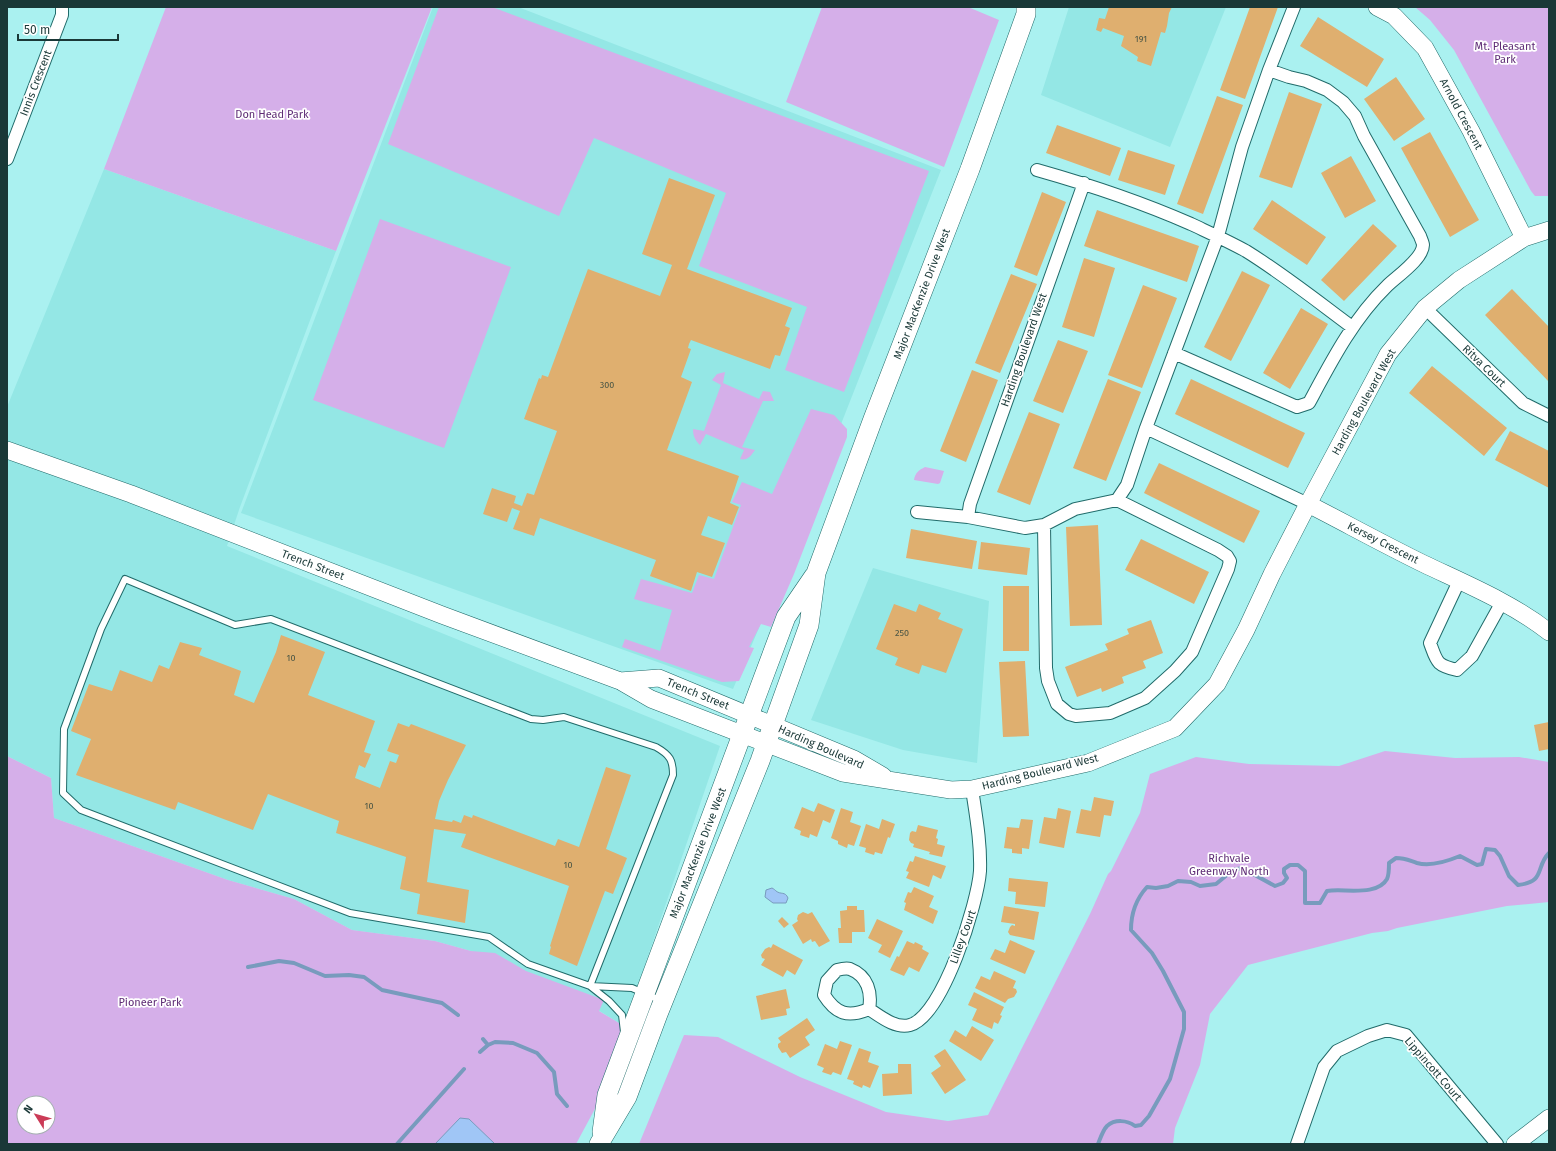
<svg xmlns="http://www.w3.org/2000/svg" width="1556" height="1151" font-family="'Fira Sans',sans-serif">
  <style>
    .built { fill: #94e7e5 }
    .green { fill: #d5afe9; fill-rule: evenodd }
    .water { fill: #a0c6f6; stroke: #789bbd }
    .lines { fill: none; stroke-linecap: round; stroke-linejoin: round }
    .stream { stroke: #789bbd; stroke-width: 4 }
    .building { fill: #dfaf6f }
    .lane-casing { stroke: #216b6a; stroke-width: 8 }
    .street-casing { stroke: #216b6a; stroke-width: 14 }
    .secondary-casing { stroke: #216b6a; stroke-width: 18 }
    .primary-casing { stroke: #216b6a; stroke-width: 20 }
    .lane { stroke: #fff; stroke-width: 6 }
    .street { stroke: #fff; stroke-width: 12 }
    .secondary { stroke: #fff; stroke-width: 17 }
    .primary { stroke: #fff; stroke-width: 19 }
    .labels { text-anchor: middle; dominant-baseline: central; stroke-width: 3.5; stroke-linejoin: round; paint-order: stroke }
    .number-label { font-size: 9px; fill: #4b5645 }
    .park-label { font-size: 11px; fill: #5e2b75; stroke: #fff }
    .street-label { font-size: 11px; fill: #1a3837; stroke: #fff }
  </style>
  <rect width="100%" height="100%" fill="#aaf1f0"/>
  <path class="built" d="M433,7H518L941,170L784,569L733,689L241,513Z
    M1069,7H1226L1170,147L1041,95Z
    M104,169L336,251L240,507L227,546L720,746L624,1026L580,999L496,958L435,941L352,930L294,899L228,880L54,818L51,778L7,756V407Z
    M873,568L989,601L977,763L903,750L811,720Z"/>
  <path class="green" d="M166,7H432L336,251L104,169Z
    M439,7H492L929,171L844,392L785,370L807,307L699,266L726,193L594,138L559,216L388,144Z
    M822,7H968L999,20L944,167L786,102Z
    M1415,7H1549V196H1535L1531,191L1454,50L1430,20Z
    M380,219L511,267L444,448L313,400Z
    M725,372L723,383L759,399L763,391L770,392L774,401H763L742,447L755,450C751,456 747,461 740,459L744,450L706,434L700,445C695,440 693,436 693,429L704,431L721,385L712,380L717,374Z
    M811,409L834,415L847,429V437L794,574L771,627L761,624L749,647L754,648L739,681L722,682L622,647L625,639L660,651L672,610L634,599L641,579L692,593L699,575L714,579L741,505L732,502L742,482L772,494Z
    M925,467L944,471L940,483L938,484L914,480C915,473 919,470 925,467Z
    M1385,751L1455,758L1519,757L1549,762V902L1507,906L1397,928L1388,931L1372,933L1248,965L1210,1014L1200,1065L1175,1128L1173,1144H639L684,1035L718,1037L800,1077L886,1112L948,1121L988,1115L1090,914L1108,874L1111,871L1140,813L1150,774L1196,757L1249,764L1339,766Z
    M7,756L51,778L54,818L228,880L294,899L352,930L435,941L471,951L495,953L526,971L604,1000L599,1011L624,1026L610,1081L576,1144H7ZM24,1103H48V1127H24Z"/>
  <path class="water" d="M772,888C774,889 775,890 776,891C781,895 785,891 788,898L786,903H773L765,897L766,890Z
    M460,1118L469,1119L495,1144H435Z"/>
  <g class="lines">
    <path class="stream" d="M248,967L279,961L294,963L325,976L349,975L364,977L382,990L442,1003L458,1015
      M483,1039L488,1045
      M480,1052L488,1045L495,1042L513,1043L537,1053L554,1072L557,1094L567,1106
      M397,1144L464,1069
      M1098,1144C1100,1139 1103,1130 1107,1126C1115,1119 1127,1120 1135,1126L1141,1125L1149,1116L1170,1079L1184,1029V1012L1163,971L1152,953L1131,930C1131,914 1136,899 1147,887L1156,888L1168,886L1178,881L1191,882L1200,886L1216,884L1233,870L1242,868L1275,886L1283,883L1287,878L1284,873V869L1290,865H1298L1305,871V903H1320L1327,891C1343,888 1377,897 1387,879C1389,875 1389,867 1389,863L1396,858C1405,858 1408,860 1417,863C1431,867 1448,861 1460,856L1477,865L1482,864L1486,849L1495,850L1500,856L1509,876L1518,885C1546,882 1535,867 1549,853"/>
  </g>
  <path class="building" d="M1109,7H1172L1169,13L1167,26L1165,33L1161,32L1151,66L1137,61L1138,57L1121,46L1124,36L1103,28L1101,32L1096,30L1099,18L1105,19Z
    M1250,7H1278L1245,99L1220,90Z
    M1318,17L1384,59L1367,87L1300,46Z
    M1396,77L1425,119L1394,141L1364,99Z
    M1289,92L1322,104L1292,188L1259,177Z
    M1217,96L1243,105L1203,214L1177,204Z
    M1057,125L1121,148L1110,176L1046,153Z
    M1430,132L1479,220L1450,237L1401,148Z
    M1128,150L1175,165L1165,195L1118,180Z
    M1351,156L1376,201L1345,218L1321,173Z
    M669,178L715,195L687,269L792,308L785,326L790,328L780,356L775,355L770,369L691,340L689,344L688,348L691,349L681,377L692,382L667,450L739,476L730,503L739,507L732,525L708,516L701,535L725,543L712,577L697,572L691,591L650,576L656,560L540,518L534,536L513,529L520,511L512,508L507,522L483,514L492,488L516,496L514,503L522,506L527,493L534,495L557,431L524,419L539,378L541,379L542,375L548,377L588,269L660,296L672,265L642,254Z
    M1042,192L1066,202L1037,276L1014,267Z
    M1272,200L1326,237L1307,265L1253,229Z
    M1097,210L1199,246L1187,282L1084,246Z
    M1373,224L1397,246L1344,301L1321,280Z
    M1084,258L1115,268L1094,337L1062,327Z
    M1242,271L1270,285L1231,361L1204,347Z
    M1011,274L1037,284L1000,373L975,363Z
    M1143,285L1177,298L1142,388L1108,375Z
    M1512,289L1549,327V382L1485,315Z
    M1301,308L1328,324L1290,389L1263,373Z
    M1058,340L1088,351L1063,413L1033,401Z
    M1432,366L1507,428L1484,456L1409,393Z
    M972,370L998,380L966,462L940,451Z
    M1108,379L1141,392L1106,481L1073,468Z
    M1191,379L1305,433L1288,468L1175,414Z
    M1029,412L1060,424L1030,505L997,492Z
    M1510,431L1549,451V488L1495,460Z
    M1159,463L1260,511L1244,543L1144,493Z
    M1098,525L1102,625L1070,626L1066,527Z
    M911,529L977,541L972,569L906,558Z
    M1141,539L1209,572L1194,604L1125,570Z
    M981,542L1030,548L1027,575L978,569Z
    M1003,586H1029V651H1003Z
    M894,604L916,612L919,604L941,613L938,619L963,629L946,673L922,665L919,674L895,665L898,658L876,649Z
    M1151,620L1163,653L1143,661L1146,668L1122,677L1124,683L1102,692L1101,688L1077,697L1065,667L1108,650L1105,644L1129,634L1127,629Z
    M281,635L325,652L308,695L375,721L364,752L371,754L365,768L359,765L355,778L380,788L390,761L396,763L399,755L387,751L398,723L409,727L411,724L466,745L448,780L439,801L435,819L452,822L453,820L461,823L464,815L472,818L473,815L555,846L558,839L579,847L606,767L631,775L606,849L627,858L613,894L605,891L577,966L549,954L551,947L550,946L569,886L461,847L466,834L434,829L427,882L469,890L465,923L417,914L420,894L400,889L406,857L336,833L339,821L268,794L253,830L178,802L175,810L76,775L91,739L71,731L89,684L112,691L120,670L152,682L159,665L169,669L180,642L202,648L199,655L241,671L234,695L254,703L276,652Z
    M1025,661L1029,736L1003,737L999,662Z
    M1549,722V749L1539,751L1534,725Z
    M1094,797L1114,801L1111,816L1104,815L1100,837L1076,833L1081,809L1091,811Z
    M818,803L835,810L830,823L823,820L817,837L810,834L809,838L800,835L801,831L794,828L802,807L814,812Z
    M841,808L853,812L850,822L861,826L854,846L848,844L847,848L838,844V841L831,838Z
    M1058,808L1071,811L1064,848L1039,843L1044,817L1056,819Z
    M882,819L895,824L890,838L888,837L882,854L875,852L874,855L865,852L866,848L859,846L866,824L879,829Z
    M1021,819L1033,820L1029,849L1022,848V854L1012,853V849L1004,848L1007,827L1019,828Z
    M918,825L938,830L936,838L938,839L937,844L945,846L942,857L929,854L930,852L913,847L914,844L911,843L909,840L910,833L912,831L916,832Z
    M915,856L946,866L941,879L933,875L929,887L906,878L909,872L906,871L910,861L913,862Z
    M1009,878L1048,882L1045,907L1015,904L1016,892L1008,891Z
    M914,887L934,896L929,907L938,911L933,924L904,910L906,903L904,902L908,892L911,893Z
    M847,906H857V910H864L865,932H852V943H839L838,928H841L840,911L847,910Z
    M1004,906L1039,912L1034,940L1010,935L1008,932L1010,927L1012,925L1015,926V924L1001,922Z
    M803,912L808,914L812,912L830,941L819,947L815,941L812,942L811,939L803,944L792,925L798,921L797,919L798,915Z
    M782,917L789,924L784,928L778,921Z
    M877,919L903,931L890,958L878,952L882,945L868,938Z
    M1010,940L1035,951L1025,974L990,959L995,949L1005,953Z
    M907,941L914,944L915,942L923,946L922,949L929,953L919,972L909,967L904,976L890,970L897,956L899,957Z
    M773,944L803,960L795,975L787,970L783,977L761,965L765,959L762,958L761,955L765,949L769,947L771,948Z
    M994,971L1016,981L1013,988L1016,989L1017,992L1014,997L1008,999L1005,1003L975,988L981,976L990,980Z
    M786,989L790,1008L786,1009L787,1015L761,1020L756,996Z
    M974,992L1004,1007L1000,1015L1002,1016L998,1024L994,1022L992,1029L972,1020L977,1009L968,1005Z
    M807,1018L815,1030L805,1037L810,1045L790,1058L786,1052L782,1053L778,1047V1044L781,1042L778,1038Z
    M972,1026L994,1040L981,1061L949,1041L955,1030L966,1037Z
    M840,1041L852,1045L841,1075L833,1072L831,1075L822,1072L824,1068L817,1065L825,1044L837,1049Z
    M859,1048L871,1052L868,1062L879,1066L870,1088L863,1085L862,1088L853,1084L854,1081L847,1079Z
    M945,1049L966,1080L945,1094L931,1073L941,1066L934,1056Z
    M898,1064H911L912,1094L883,1096L882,1074L898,1073Z"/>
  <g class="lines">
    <defs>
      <path id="lane" d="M590,986L673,775C673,760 670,755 656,747L564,717L543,720L531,719L271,619L235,625L125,579L101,629L64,729L63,793L81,810L350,913L489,937L528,964L590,986L632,988L662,1001
        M590,986L609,1001L622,1015L624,1032"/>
      <path id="street" d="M7,159L62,15V7
        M1037,170C1090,185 1141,202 1191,224C1210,233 1228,241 1246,251C1283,274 1317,301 1352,327
        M1425,308L1523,403L1549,416
        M1174,353L1297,407L1309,403C1331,362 1353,319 1387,286C1396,277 1423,259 1423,245C1423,243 1421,239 1420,236L1364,136L1355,116L1343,102L1327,90L1306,81L1289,77L1269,70
        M1146,428L1308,504
        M1117,500L1127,485L1146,428L1218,236L1242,147L1269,70L1294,7
        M917,512L968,517L1025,528L1044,525L1075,509L1117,500L1218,550L1227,556L1230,561L1228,569L1192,652L1175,671L1145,698L1110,713L1076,716L1069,714L1057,704L1048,681L1046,668L1044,525
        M968,517L970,504L1084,183
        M1459,581L1430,643C1437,662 1436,665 1457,670L1472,656L1502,602
        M869,1009C848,1018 836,1014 824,995L827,981L837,970C841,969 847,968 850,969C868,976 872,993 869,1009C881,1017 896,1029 910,1025C943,1016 978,902 980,871C981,843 976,816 972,789
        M1297,1144L1324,1067L1337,1051L1368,1036L1387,1030L1406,1035L1497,1144"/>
      <path id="secondary" d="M1377,7L1394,16L1425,48L1471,131L1524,238
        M7,450L131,494L442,615L620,681L651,699L843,773L951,790L972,789L1088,763L1175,728L1217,684L1246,630L1272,574L1308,504L1388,354L1425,308L1459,280L1524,238L1549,230
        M1308,504C1347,524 1385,545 1424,564C1466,584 1512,603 1549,632
        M620,681L659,678L854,759L883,776
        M1515,1144L1549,1118"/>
      <path id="primary" d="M602,1132L607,1095L786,617L814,576
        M599,1144L627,1097L658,1014L760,761L809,625L816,573L873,419L970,169L1026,14V7"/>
    </defs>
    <use href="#lane" class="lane-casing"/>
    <use href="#street" class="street-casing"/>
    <use href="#secondary" class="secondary-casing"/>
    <use href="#primary" class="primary-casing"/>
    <use href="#lane" class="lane"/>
    <use href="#street" class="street"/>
    <use href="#secondary" class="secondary"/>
    <use href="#primary" class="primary"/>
  </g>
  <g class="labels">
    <g class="number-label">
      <text x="1141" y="39">191</text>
      <text x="607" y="385">300</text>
      <text x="902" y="633">250</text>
      <text x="291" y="658">10</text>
      <text x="369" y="806">10</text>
      <text x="568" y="865">10</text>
    </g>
    <g class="park-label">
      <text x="1505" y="46">Mt. Pleasant<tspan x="1505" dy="13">Park</tspan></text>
      <text x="272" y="114">Don Head Park</text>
      <text x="1229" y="858">Richvale<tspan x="1229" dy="13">Greenway North</tspan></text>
      <text x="150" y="1002">Pioneer Park</text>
    </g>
    <g class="street-label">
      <text transform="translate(36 83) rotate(-69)">Innis Crescent</text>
      <text transform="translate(1461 114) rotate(62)">Arnold Crescent</text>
      <text transform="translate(922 294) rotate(-69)">Major MacKenzie Drive West</text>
      <text transform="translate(1024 350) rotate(-71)">Harding Boulevard West</text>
      <text transform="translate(1484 366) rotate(44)">Ritva Court</text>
      <text transform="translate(1364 402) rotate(-61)">Harding Boulevard West</text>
      <text transform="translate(1383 543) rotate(27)">Kersey Crescent</text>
      <text transform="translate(313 565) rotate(21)">Trench Street</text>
      <text transform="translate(698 694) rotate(22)">Trench Street</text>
      <text transform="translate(821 747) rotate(24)">Harding Boulevard</text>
      <text transform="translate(1040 772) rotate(-14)">Harding Boulevard West</text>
      <text transform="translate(698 853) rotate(-69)">Major MacKenzie Drive West</text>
      <text transform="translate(963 937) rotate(-70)">Lilley Court</text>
      <text transform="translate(1433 1069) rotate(49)">Lippincott Court</text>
    </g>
  </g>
  <rect width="1556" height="1151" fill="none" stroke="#1a3837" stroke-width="16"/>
  <g transform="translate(36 1115) rotate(307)"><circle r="19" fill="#ffffff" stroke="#a3afaf"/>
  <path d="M0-3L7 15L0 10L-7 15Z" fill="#cb3b57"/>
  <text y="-6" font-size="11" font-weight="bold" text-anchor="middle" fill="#1a3837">N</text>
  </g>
  <path d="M18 34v6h100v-6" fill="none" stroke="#1a3837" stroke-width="2"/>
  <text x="24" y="34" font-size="12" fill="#1a3837" stroke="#ffffff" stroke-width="3" paint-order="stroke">50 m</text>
</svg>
